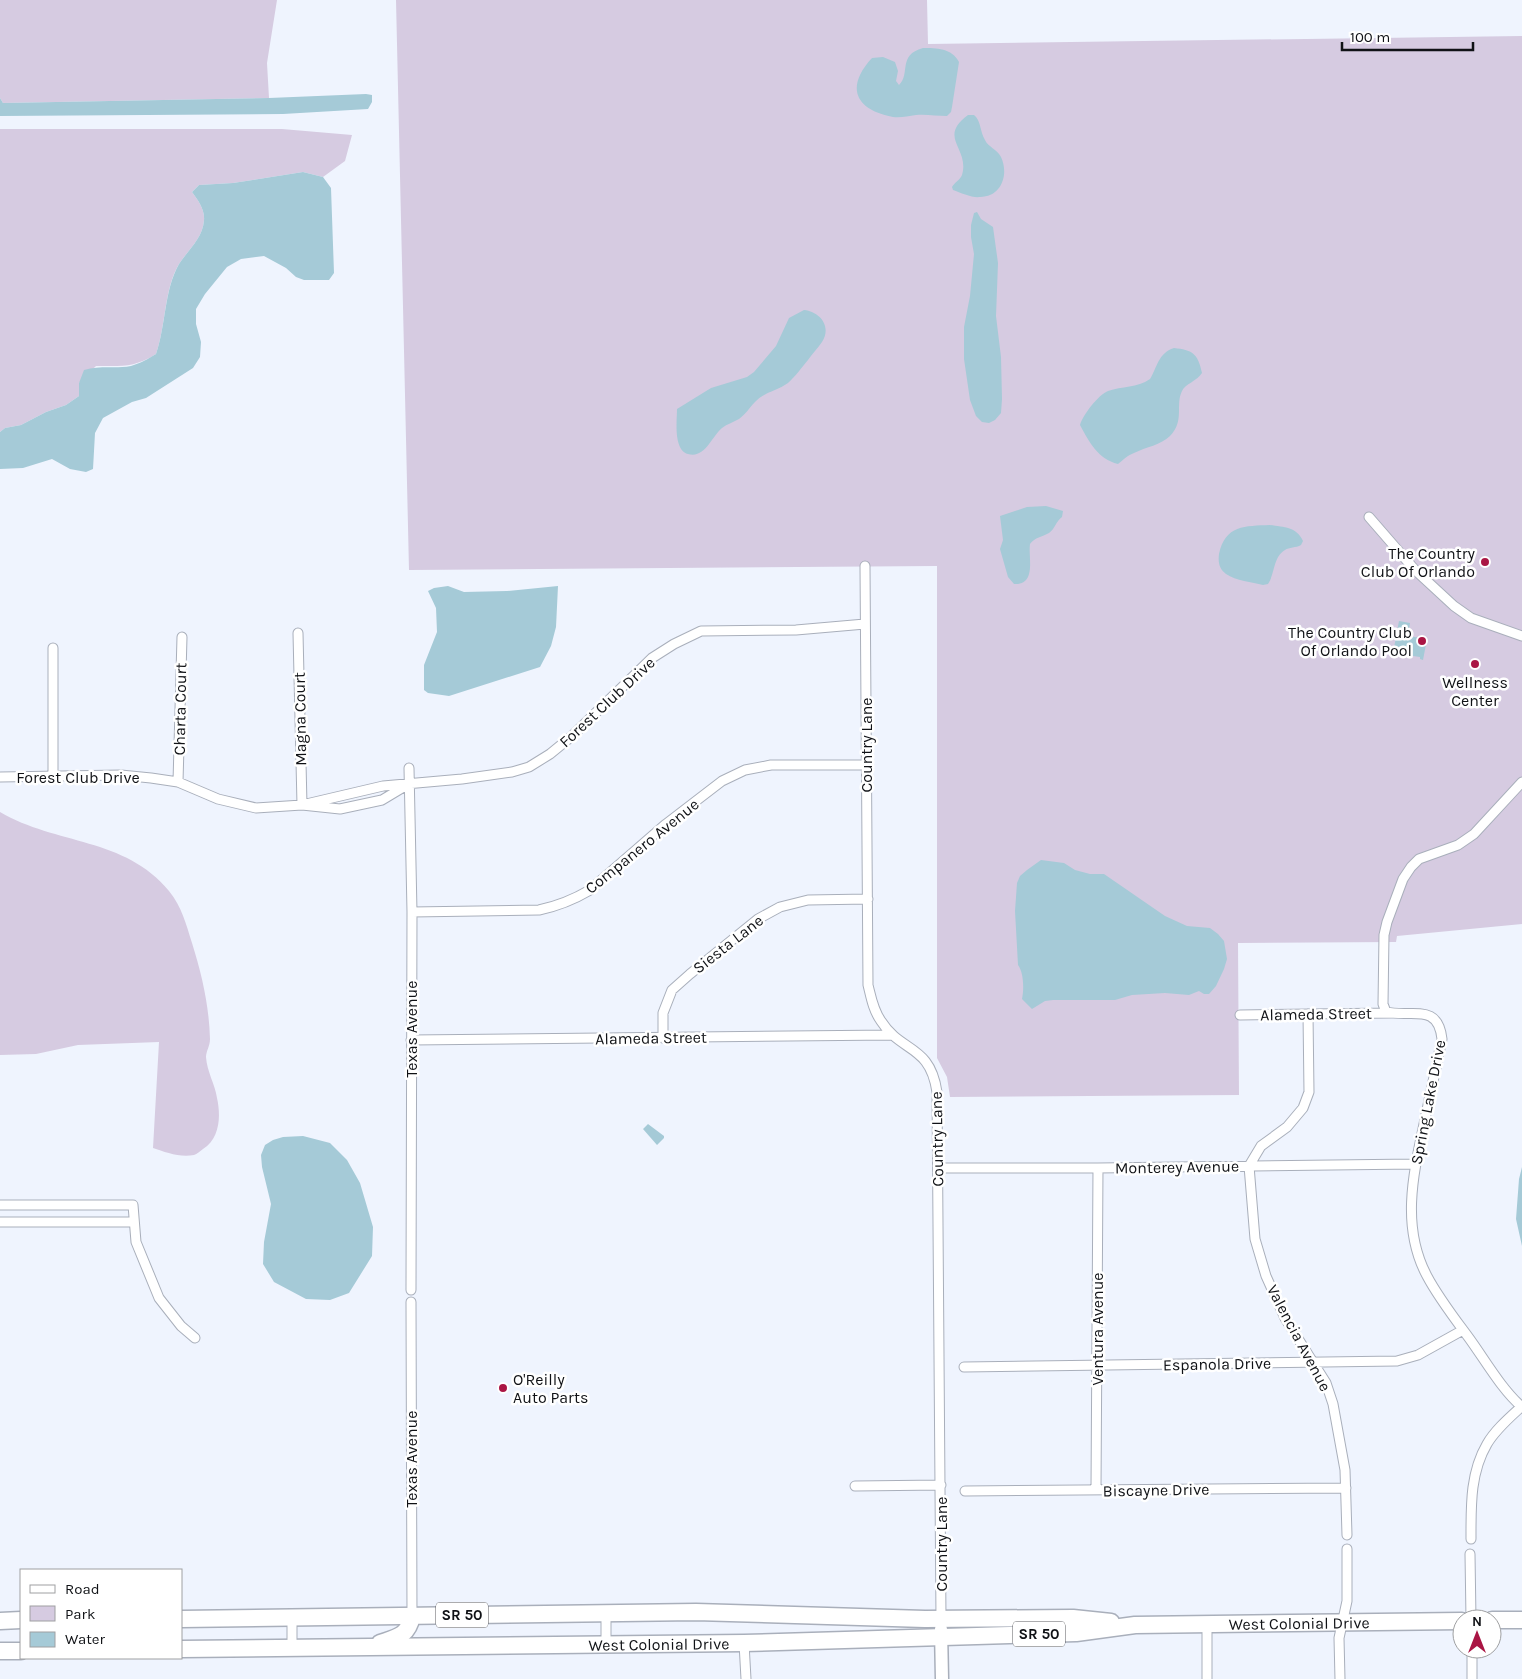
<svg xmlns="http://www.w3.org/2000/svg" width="1522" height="1679" font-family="Karla,sans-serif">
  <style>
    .green { fill: #d6cbe1 }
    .water { fill: #a5cad7 }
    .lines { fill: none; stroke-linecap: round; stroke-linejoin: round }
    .street-casing { stroke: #a9afbb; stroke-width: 11 }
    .secondary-casing { stroke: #a9afbb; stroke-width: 15 }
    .highway-casing { stroke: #a9afbb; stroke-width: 19 }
    .street { stroke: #fff; stroke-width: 9 }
    .secondary { stroke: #fff; stroke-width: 12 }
    .highway { stroke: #fff; stroke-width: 16 }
    .poi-dot { fill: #aa1544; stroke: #fff; stroke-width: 2 }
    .labels { text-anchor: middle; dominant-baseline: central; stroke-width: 5; stroke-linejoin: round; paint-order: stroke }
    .shield { fill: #fff; stroke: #58595c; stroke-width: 1 }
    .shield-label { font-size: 15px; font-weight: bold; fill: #101216 }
    .poi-label { font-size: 16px; fill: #101216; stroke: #fff; text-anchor: end }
    .street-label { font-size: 16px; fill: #101216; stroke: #fff }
  </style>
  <rect width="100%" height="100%" fill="#eff4fe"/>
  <path class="green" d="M0,0H277L267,63L269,98L3,103L0,98Z
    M396,0H927L928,44L1522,36V924L1397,936L1396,942L1238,943L1239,1095L950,1097L947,1077L937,1058V566L409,570Z
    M0,129H282L352,135L345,161L323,177L303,172L233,183L199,185L192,192C198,200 205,210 204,220C203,238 188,250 179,264C164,289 166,325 156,354C134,368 121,366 96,366L79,383V396L66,405L46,412L21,425L5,428L0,432Z
    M0,812C56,845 125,837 169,891C182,907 186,924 192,943C202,975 209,1005 210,1039C210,1046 206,1051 206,1057C207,1072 215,1084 217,1098C221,1116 220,1138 203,1149C200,1151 197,1154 194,1155C180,1158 165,1152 153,1148L159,1042L78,1045L36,1054L0,1055Z"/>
  <path class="water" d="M923,48C936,48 952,48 959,62L952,107L951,112L947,116C937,116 926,114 916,115C908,116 901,118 893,117C855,110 845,87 872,58L883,57L895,62L898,71L896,81L899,85C911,74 897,55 923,48Z
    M366,94L372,95V102L368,109L283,114L0,116V98L3,103L269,98Z
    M968,115H974C981,120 980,132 985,140C988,147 997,149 1001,157C1009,174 1002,197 980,197C972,198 961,193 953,190L952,187C955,182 960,180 962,175C970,148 937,138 968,115Z
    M303,172L323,177L331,188L334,273L329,280H304L296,277L286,268L264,256L241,259L227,267L205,294L196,309V324L201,342L200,357L193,368L146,398L132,402L103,418L95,433L93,469L86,472L70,469L52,459L23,468L0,469V432L5,428L21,425L46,412L66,405L79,396V383L84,370C101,365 116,369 131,366C141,363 148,359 156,354C166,325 164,290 179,264C188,250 203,238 204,220C205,210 198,200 192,192L199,185L233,183Z
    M977,212L981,219L993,227L998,263L996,316L1001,357L1002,399L1001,413L995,420L989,423L982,422L976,416L970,400L964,359V327L970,296L974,254L971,237V225L974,213Z
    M804,310C820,312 832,326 822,342C818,348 812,354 808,360C802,367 795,377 788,383C777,391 764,392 755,402C749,408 746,414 739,419C734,422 727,424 722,428C712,436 705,459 688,454C673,450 677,420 677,409L711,388L747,377L754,372L776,346L789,318Z
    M1174,348C1192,350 1198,353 1202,373C1197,381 1185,384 1182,391C1175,405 1185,421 1170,436C1161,445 1146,447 1134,453C1128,455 1123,460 1118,464C1098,459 1089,442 1080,425C1083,415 1098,395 1108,391C1122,386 1137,388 1150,379C1157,368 1158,353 1174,348Z
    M1046,506L1063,511L1062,517C1056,521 1055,529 1049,533C1042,537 1035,537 1030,544C1028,557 1037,585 1014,584L1008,577L1000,549L1003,540L1000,516L1027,507Z
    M1270,525C1284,527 1297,527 1303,541L1301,545C1296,548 1289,547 1285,550C1273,557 1275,574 1268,584L1263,585C1252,582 1236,581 1226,574C1219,569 1218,562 1219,554C1225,525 1245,526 1270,525Z
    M448,586L464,592L507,591L558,586L556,627L551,646L540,667L449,696L428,693L424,690V665L437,632L436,608L428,591L434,588Z
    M1399,621L1410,623L1408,636L1427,639L1423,660L1420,659V657L1393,653Z
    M1041,860L1064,863L1075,870L1090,874H1104L1165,916L1187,926L1210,928L1218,934L1224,941L1227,959L1224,969L1216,986L1209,994H1204L1199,991L1189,995L1165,993L1132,995L1115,1000H1053L1045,1001L1032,1009L1022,999C1024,990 1024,973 1018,965L1015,911L1017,883L1020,876L1027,870Z
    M648,1124L664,1136V1138L657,1145L643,1129Z
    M303,1136L330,1143L347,1160L360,1183L373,1227L372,1256L349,1293L330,1300L306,1299L274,1282L263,1264L264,1242L271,1204L262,1167L261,1155L265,1145L273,1140L283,1137Z
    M1522,1167V1246L1516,1219L1519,1179Z"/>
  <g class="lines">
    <defs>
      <path id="street" d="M1369,517L1415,570L1454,606L1471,618L1522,636
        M865,566L868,985C871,997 873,1010 881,1021C901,1053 930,1044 937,1092L941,1619
        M298,633L302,805
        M53,648V776
        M409,768L412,912L411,1290
        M0,777L121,775L151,778L178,782L218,799L256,808L302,805L340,809L382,800L407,785
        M178,782L182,637
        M1522,782L1474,834L1458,845L1419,859L1411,867L1403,879L1387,922L1384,935L1383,1004L1386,1012C1411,1018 1438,1002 1442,1039C1436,1067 1430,1096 1424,1124C1413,1175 1401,1227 1427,1276C1438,1297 1455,1319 1469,1338C1485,1360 1502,1390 1522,1407
        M302,805L383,786L462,779L512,772L529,767L550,754L572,736L652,658L674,644L701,631L796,630L865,624
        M412,912L539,910C558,906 573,900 590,890L666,824L722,781L745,770L771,765H866
        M1308,1014L1309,1092L1303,1108L1287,1127L1261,1146L1249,1166L1255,1239L1266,1276L1285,1318L1326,1383L1333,1404L1345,1470L1347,1535
        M1240,1015L1391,1013
        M663,1038V1013L672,990L690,974L758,919L780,907L808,900L868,899
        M411,1040L892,1035
        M938,1168H1098L1415,1164
        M0,1205H133L136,1242L159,1298L181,1326L195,1338
        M0,1222H134
        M411,1302L412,1616
        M964,1367L1397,1361L1418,1355L1463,1330
        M855,1486L941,1485
        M1096,1490L1098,1168
        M965,1491L1346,1488
        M1471,1539C1471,1506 1470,1473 1487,1444C1495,1430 1509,1418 1521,1407
        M1470,1554L1471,1619
        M606,1613V1645
        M292,1617V1648
        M1207,1624V1679
        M744,1643L746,1679
        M1472,1649V1679
        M1340,1679L1339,1638L1347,1601V1549"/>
      <path id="secondary" d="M941,1629L942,1679"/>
      <g id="highway">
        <path d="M181,1619L696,1612L925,1619L1073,1618L1111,1622"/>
        <path d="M1492,1620H1522"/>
        <path d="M0,1621L21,1620"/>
        <path d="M380,1643C398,1637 408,1636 412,1616"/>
        <path id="s1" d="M181,1649L744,1643L1076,1633L1135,1625L1462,1621"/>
        <path d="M0,1651H21"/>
      </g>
    </defs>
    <use href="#street" class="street-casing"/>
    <use href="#secondary" class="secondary-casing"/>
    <use href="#highway" class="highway-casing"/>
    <use href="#street" class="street"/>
    <use href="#secondary" class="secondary"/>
    <use href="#highway" class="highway"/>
  </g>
  <g class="poi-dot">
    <circle cx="1485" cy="562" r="5"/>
    <circle cx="1422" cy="641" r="5"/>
    <circle cx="1475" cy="664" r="5"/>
    <circle cx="503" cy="1388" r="5"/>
  </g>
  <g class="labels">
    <g class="shield">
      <rect x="436" y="1602.5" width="52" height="25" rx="4"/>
      <rect x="1013" y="1621.5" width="52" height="25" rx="4"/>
    </g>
    <g class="shield-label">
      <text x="462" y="1615">SR 50</text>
      <text x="1039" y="1634">SR 50</text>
    </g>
    <g class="poi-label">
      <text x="1475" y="553">The Country<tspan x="1475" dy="18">Club Of Orlando</tspan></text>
      <text x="1412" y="632">The Country Club<tspan x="1412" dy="18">Of Orlando Pool</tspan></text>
      <text x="1475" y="682" text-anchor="middle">Wellness<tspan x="1475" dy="18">Center</tspan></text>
      <text x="513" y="1379" text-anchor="start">O'Reilly<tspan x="513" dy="18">Auto Parts</tspan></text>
    </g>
    <g class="street-label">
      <text transform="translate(607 702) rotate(-43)">Forest Club Drive</text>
      <text transform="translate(180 709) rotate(-89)">Charta Court</text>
      <text transform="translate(300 719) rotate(-91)">Magna Court</text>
      <text transform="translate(866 745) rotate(-90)">Country Lane</text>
      <text x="78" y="777">Forest Club Drive</text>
      <text transform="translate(642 846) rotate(-39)">Companero Avenue</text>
      <text transform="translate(728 944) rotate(-38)">Siesta Lane</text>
      <text transform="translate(1316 1014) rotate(-1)">Alameda Street</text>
      <text transform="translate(411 1029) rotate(-90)">Texas Avenue</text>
      <text transform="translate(651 1038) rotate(-1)">Alameda Street</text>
      <text transform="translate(1428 1102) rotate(-79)">Spring Lake Drive</text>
      <text transform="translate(937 1139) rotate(-91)">Country Lane</text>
      <text transform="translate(1177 1167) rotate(-1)">Monterey Avenue</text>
      <text transform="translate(1097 1329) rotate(-90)">Ventura Avenue</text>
      <text transform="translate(1299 1338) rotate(62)">Valencia Avenue</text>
      <text transform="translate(1217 1364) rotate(-1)">Espanola Drive</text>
      <text transform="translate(411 1459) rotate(-90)">Texas Avenue</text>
      <text transform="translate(1156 1490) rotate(-1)">Biscayne Drive</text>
      <text transform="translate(941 1544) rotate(-90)">Country Lane</text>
      <text stroke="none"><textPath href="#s1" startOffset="1119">West Colonial Drive</textPath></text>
      <text stroke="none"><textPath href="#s1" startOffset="478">West Colonial Drive</textPath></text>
    </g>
  </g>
  <rect x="20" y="1569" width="162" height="90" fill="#ffffff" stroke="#9fa0a2"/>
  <rect x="30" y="1585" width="25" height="8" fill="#ffffff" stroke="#9fa0a2"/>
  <text x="65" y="1594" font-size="15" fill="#101216">Road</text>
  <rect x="30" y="1606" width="25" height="15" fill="#d6cbe1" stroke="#9fa0a2"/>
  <text x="65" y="1619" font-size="15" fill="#101216">Park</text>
  <rect x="30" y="1632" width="25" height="15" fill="#a5cad7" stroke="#9fa0a2"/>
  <text x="65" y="1644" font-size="15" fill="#101216">Water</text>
  <g transform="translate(1477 1634)"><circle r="24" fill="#ffffff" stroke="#9fa0a2"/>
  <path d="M0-4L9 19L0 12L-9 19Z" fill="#aa1544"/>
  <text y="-8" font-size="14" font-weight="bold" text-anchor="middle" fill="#101216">N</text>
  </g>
  <path d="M1342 42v8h131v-8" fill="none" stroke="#101216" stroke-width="2.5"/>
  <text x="1350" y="42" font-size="15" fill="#101216" stroke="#ffffff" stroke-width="4" paint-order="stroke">100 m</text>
</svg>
